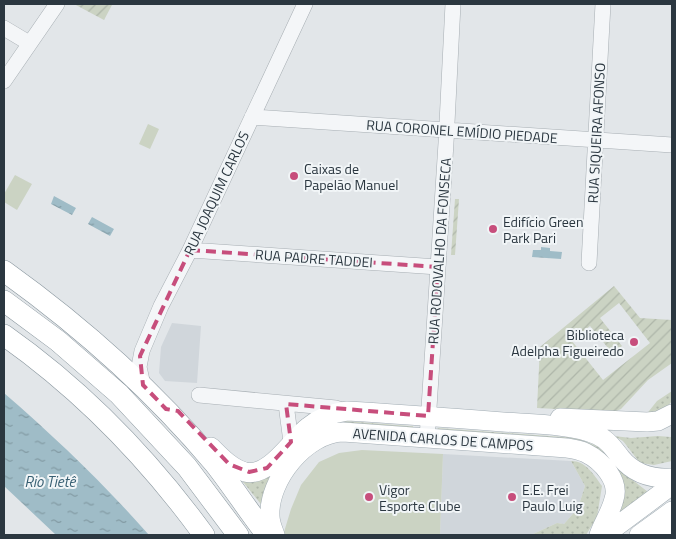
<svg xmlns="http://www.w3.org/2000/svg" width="676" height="539" font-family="'Titillium Web',sans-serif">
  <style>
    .built { fill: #d0d6db }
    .grass { fill: url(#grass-dots) }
    .garden { fill: url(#garden-furrows); fill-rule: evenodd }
    .pitch { fill: #cbd3c3 }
    .water { fill: url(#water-ripples) }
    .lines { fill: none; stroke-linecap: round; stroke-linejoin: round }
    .minor-casing { stroke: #a7aeb3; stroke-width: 16 }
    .major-casing { stroke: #a2adb4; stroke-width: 20 }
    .highway-casing { stroke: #8a979f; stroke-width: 22 }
    .minor { stroke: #f4f6f8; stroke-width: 15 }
    .major { stroke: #fff; stroke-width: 19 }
    .highway { stroke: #fff; stroke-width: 21 }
    .marked { fill: none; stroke: #c74e7c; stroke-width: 4; stroke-dasharray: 10 6; stroke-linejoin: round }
    .poi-dot { fill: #c74e7c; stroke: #f1f5f7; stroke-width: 2 }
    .labels { text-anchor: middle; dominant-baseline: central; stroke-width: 4; stroke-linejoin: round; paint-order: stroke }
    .street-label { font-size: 14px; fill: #2b3740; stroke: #f1f5f7 }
    .poi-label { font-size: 14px; fill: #2b3740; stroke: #f1f5f7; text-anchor: start }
    .water-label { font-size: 15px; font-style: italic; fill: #375f72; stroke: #f1f5f7 }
  </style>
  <defs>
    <pattern id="grass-dots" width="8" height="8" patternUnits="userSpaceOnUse" patternTransform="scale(1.25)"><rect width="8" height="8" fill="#cbd3c3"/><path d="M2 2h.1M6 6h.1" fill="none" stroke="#aeb6a9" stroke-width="1.8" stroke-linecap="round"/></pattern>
    <pattern id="garden-furrows" width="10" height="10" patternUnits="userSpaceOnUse" patternTransform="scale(1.25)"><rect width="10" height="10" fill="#cbd3c3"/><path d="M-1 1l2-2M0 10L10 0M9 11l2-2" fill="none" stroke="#aeb6a9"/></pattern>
    <pattern id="water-ripples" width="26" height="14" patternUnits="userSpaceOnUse" patternTransform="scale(1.25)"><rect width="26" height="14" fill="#9fbcc7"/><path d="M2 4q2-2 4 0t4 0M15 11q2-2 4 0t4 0" fill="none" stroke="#829aa3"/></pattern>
  </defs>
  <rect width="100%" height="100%" fill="#e2e6e9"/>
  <path class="built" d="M172,323L201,326L197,383L165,381L159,373L161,347Z
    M443,454L571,461L585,486L578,508L564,524L557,523L531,535H440Z"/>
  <path class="grass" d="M672,391V401L667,407L645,416L657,401Z
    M345,421L410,426H413L414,430L323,431L264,508L239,477L334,422Z
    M438,428L577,438L597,446L606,453L621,471L648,492L609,523L604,458L436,432Z
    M614,436L631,438L658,436L671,437L672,461L654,465L640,463L623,441Z
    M571,461C586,461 594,475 602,486L597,517L586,535H531L557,523L564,524L578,508L585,486Z"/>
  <path class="garden" d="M74,4H110L112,5L104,20Z
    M455,199H459L455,255H451Z
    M614,286L640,318L672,320V363L648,380L621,409L614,412L537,408L540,347ZM619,303L650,343L603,380L572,341L590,326L613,354L622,346L600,318Z"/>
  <path class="pitch" d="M148,124L159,129L150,149L139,144Z
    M15,175L32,184L17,210L4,202V194Z
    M362,450L443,454L440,535H285L284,532L291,509L301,485L319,462L339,453Z"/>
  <path class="water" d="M54,196L76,208L72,215L51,204Z
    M92,217L114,229L110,236L88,224Z
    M541,247L550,248V251L562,252L561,259L532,257L533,250H541Z
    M4,393C56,438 104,484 149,535H56L4,486Z"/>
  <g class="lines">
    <defs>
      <path id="minor" d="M4,28L29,43
        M4,81L57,4
        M252,117L672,145
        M190,250L438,267
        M589,263L603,4
        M143,385L139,367L142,351L161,306L190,250L305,4
        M199,395L336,408L345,411
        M286,404L291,442
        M427,439L446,143L453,4"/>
      <path id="major" d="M560,418L647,422L658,421L672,414
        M211,447C221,457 231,468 245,472C269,478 291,440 308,427C319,418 333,413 347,411C399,414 451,418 503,422C529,424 573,424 597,435C608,440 614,449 621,458C634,474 653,479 672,478
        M275,535C273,529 270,523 270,516C268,480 306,433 343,432L567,448C574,449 580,450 586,453C602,461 620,481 614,499C611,512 603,523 599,535
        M605,535L672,485
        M639,535L672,511
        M666,535L672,532"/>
      <path id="highway" d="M4,271C82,327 153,390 215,464C233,487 249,512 267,535
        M4,301L58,341L119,394L187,467L238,535
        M4,335C82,390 148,458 204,535"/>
    </defs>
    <use href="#minor" class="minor-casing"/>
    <use href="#major" class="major-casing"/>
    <use href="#highway" class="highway-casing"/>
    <use href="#minor" class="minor"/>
    <use href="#major" class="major"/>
    <use href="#highway" class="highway"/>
  </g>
  <path class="marked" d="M190,250L438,267L428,416L286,404L291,442L267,468L249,472L229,464L178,411L166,409L143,385L140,356Z"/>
  <g class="poi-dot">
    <circle cx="294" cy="176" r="5"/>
    <circle cx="493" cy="229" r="5"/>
    <circle cx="634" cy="342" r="5"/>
    <circle cx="369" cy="497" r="5"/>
    <circle cx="512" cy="497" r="5"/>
  </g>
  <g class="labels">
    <g class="street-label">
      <text transform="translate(462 131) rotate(4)">RUA CORONEL EMÍDIO PIEDADE</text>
      <text transform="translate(596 133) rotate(-87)">RUA SIQUEIRA AFONSO</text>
      <text transform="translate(216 193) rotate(-65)">RUA JOAQUIM CARLOS</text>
      <text transform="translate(439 251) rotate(-86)">RUA RODOVALHO DA FONSECA</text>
      <text transform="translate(314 258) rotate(4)">RUA PADRE TADDEI</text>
      <text transform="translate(443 439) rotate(4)">AVENIDA CARLOS DE CAMPOS</text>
    </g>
    <g class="poi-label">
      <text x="304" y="168">Caixas de<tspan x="304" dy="16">Papelão Manuel</tspan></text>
      <text x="503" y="221">Edifício Green<tspan x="503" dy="16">Park Pari</tspan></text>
      <text x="624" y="334" text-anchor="end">Biblioteca<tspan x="624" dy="16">Adelpha Figueiredo</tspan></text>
      <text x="379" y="489">Vigor<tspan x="379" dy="16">Esporte Clube</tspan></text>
      <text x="522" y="489">E.E. Frei<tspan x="522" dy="16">Paulo Luig</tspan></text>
    </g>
    <g class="water-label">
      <text x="50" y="481">Rio Tietê</text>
    </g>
  </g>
  <rect width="676" height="539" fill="none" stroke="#2b3740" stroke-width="10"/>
</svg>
